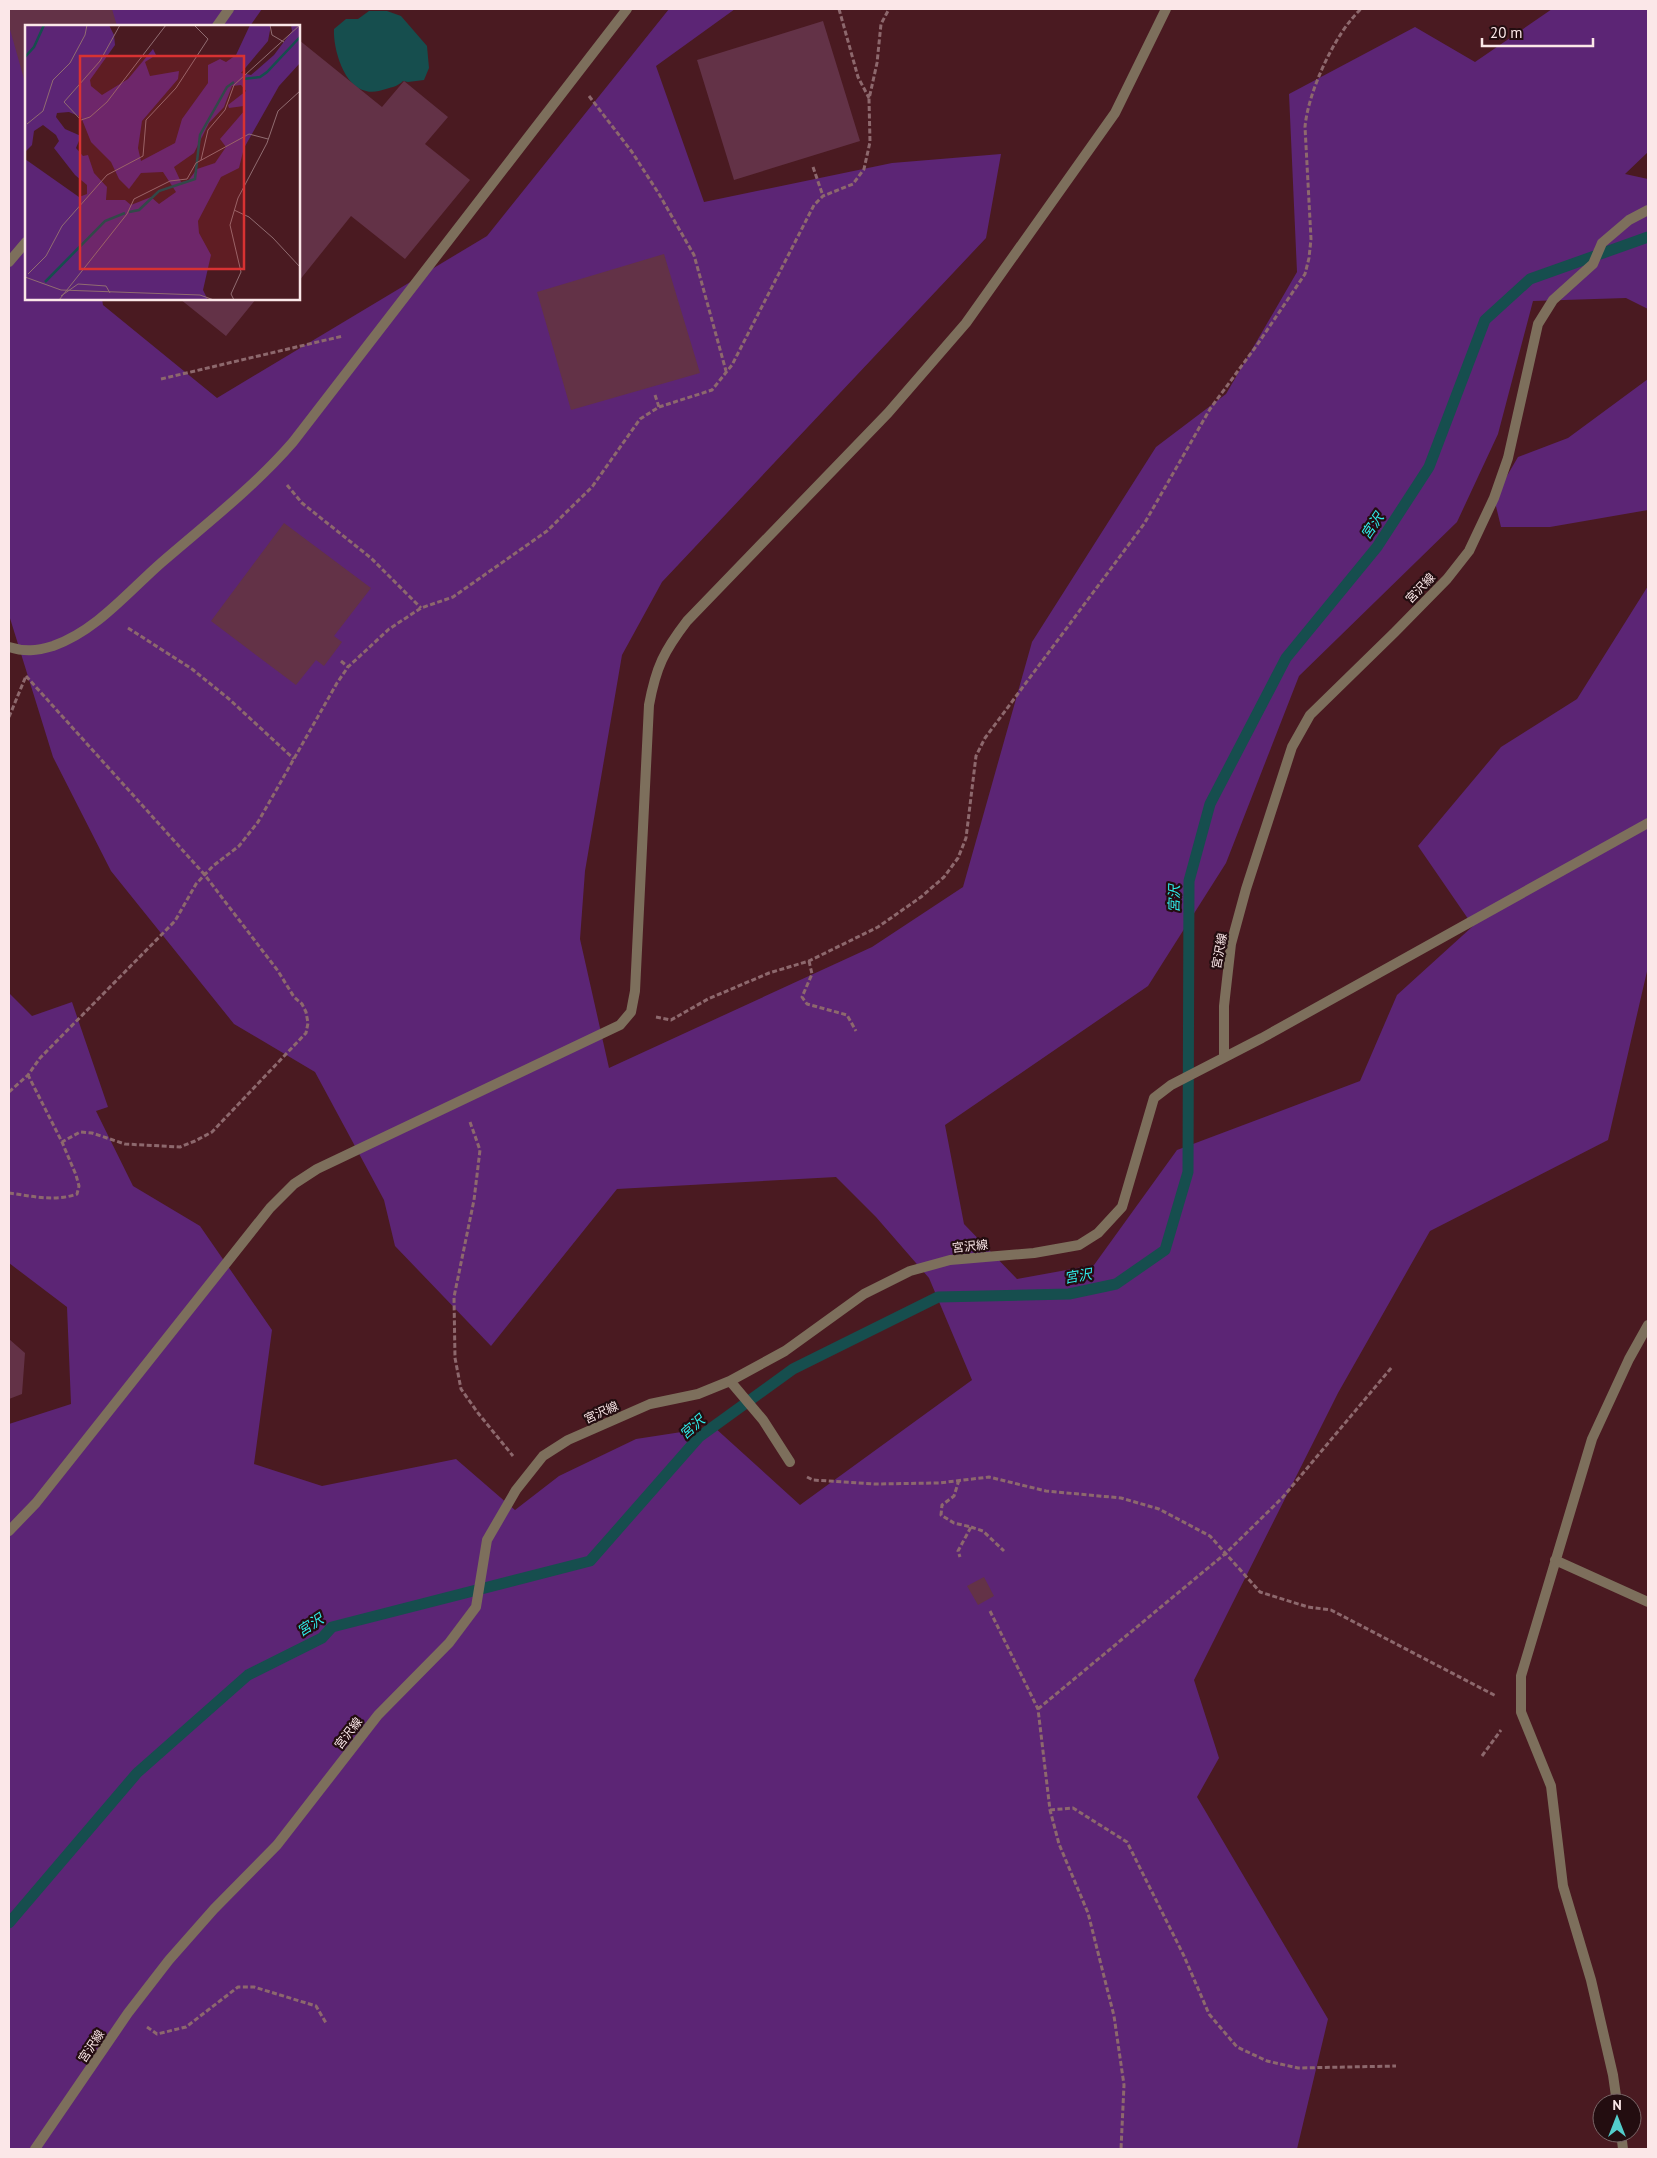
<svg xmlns="http://www.w3.org/2000/svg" width="1657" height="2158" font-family="'PT Sans','Noto Sans JP',sans-serif">
  <style>
    .green { fill: #5c2575 }
    .water { fill: #164e4e }
    .lines { fill: none; stroke-linecap: round; stroke-linejoin: round }
    .stream { stroke: #164e4e; stroke-width: 11 }
    .building { fill: #633247 }
    .path { stroke: #8d686d; stroke-width: 3; stroke-dasharray: 5 2.5; stroke-linecap: butt }
    .lane { stroke: #7d6f5c; stroke-width: 10 }
    .street { stroke: #7d6f5c; stroke-width: 10 }
    .labels { text-anchor: middle; dominant-baseline: central; stroke-width: 4.5; stroke-linejoin: round; paint-order: stroke }
    .street-label { font-size: 12px; fill: #fbe7e8; stroke: #230d10 }
    .water-label { font-size: 14px; font-style: italic; fill: #2feae8; stroke: #230d10 }
    .inset-river { fill: none; stroke: #164e4e; stroke-width: 2.5 }
    .inset-road { fill: none; stroke: #916c71; stroke-width: 1 }
    .view { fill: #d83232; fill-opacity: 0.15; stroke: #d83232; stroke-width: 2.5 }
    .inset-edge { fill: none; stroke: #fbe7e8; stroke-width: 2.5 }
  </style>
  <rect width="100%" height="100%" fill="#4a1a21"/>
  <path class="green" d="M9,9H262L250,26H26V299H102L103,305L217,398L487,236L669,9H735L656,66L704,202L892,163L1001,154L986,238L662,582L622,655L585,871L580,939L609,1068L872,947L963,887L1032,642L1156,447L1226,394L1297,272L1289,94L1415,27L1475,62L1552,9H1648V152L1625,174L1648,179V309L1626,298L1533,301L1498,434L1457,522L1299,676L1226,863L1148,986L945,1125L964,1224L1017,1279L1094,1265L1177,1150L1360,1081L1397,995L1473,926L1418,846L1501,747L1577,699L1648,586V967L1608,1140L1430,1231L1338,1393L1194,1680L1219,1758L1197,1797L1328,2019L1297,2149H9V1424L71,1404L67,1307L9,1263V993L32,1016L72,1002L108,1107L96,1111L133,1186L200,1226L272,1330L254,1464L322,1486L456,1459L515,1510L559,1476L636,1439L714,1427L800,1505L972,1380L929,1278L876,1217L836,1177L617,1189L491,1346L395,1246L384,1200L315,1072L234,1024L111,871L53,757L9,615Z
    M1648,379V510L1550,527H1501L1494,498L1518,457L1568,438Z"/>
  <path class="water" d="M369,11H387L401,16L427,46L429,68L424,80L408,82L403,81C398,86 393,87 386,89C379,91 373,93 366,91C344,87 333,49 334,29L346,19H358Z"/>
  <g class="lines">
    <path class="stream" d="M9,1923L137,1773L248,1675L322,1638L332,1627L590,1561L699,1437L793,1369L938,1297L1069,1294L1116,1284L1165,1250L1188,1172L1189,881L1210,804L1286,658L1377,547L1429,467L1485,320L1530,279L1648,237"/>
  </g>
  <path class="building" d="M9,9H112L117,26H26V86L9,26Z
    M823,21L860,141L734,180L697,60Z
    M299,40L382,107L404,81L448,117L425,144L470,180L405,259L351,216L299,281Z
    M664,254L700,373L571,410L537,292Z
    M180,299H256L226,336Z
    M284,523L371,588L334,636L342,642L324,666L316,660L296,685L211,621Z
    M9,1339L25,1353L22,1394L9,1399Z
    M984,1577L994,1596L978,1605L967,1586Z"/>
  <g class="lines">
    <path class="path" d="M839,9L858,77L869,98
      M589,96L632,152L659,194L694,255L726,371
      M813,167L823,196
      M161,379L343,336
      M655,395L659,407
      M287,485L302,503L371,558L421,608
      M128,628L192,669L229,699L294,759
      M341,661L348,667
      M26,676L204,874L278,971L294,997L302,1004L306,1012L308,1023L306,1033L212,1132L195,1141L180,1147L125,1144L92,1133L80,1132L62,1142
      M9,717L26,676
      M809,961L812,974L802,997L807,1004L847,1015L856,1031
      M656,1017L671,1020L708,999L769,973L809,961L878,927L921,897L944,877L958,858L966,838L976,756L985,738L1144,524L1210,409L1257,345L1305,274L1309,258L1311,239L1305,127C1308,92 1335,33 1361,9
      M9,1092L28,1075L40,1058L175,921L196,884L213,866L239,846L258,822L337,683L348,667L389,629L421,608L453,597L547,531L592,487L640,419L659,407L712,390L732,365L814,205L823,196L853,184L864,169L870,142L869,99L877,63L881,24L889,9
      M470,1122L480,1150L474,1200L454,1297L455,1358L461,1389L478,1413L513,1456
      M9,1193C31,1196 55,1202 77,1194L79,1186L76,1175L62,1142L28,1075
      M807,1477L813,1480L874,1484L939,1483L989,1477L1046,1491L1121,1498L1159,1509L1210,1536L1260,1592L1308,1607L1331,1610L1496,1696
      M959,1480L954,1496L942,1505L941,1515L954,1523L971,1527L958,1551L960,1557
      M971,1527L983,1531L1004,1551
      M990,1611L1038,1709L1050,1810L1059,1844L1088,1913L1114,2016L1124,2085L1121,2149
      M1038,1709L1226,1553L1283,1497L1392,1367
      M1482,1756L1501,1730
      M1050,1810L1073,1808L1127,1842L1184,1956L1209,2014L1237,2047L1267,2061L1298,2068L1396,2066
      M147,2027L157,2034L186,2027L238,1987H254L316,2006L326,2023"/>
    <path class="lane" d="M217,26L229,9
      M9,262L26,242
      M9,647C25,652 36,651 53,646C96,631 128,592 161,563C206,524 254,487 293,442L627,9"/>
    <path class="street" d="M1224,1055V1006L1231,944L1246,889L1292,747L1310,715L1395,632L1447,579L1469,551L1494,498L1508,458L1538,324L1553,300L1593,264L1602,243L1629,220L1648,210
      M730,1381L763,1420L790,1462
      M9,1531L36,1503L270,1208L294,1184L317,1169L620,1025L631,1012L635,991L649,705C656,667 664,651 687,621L888,413L966,323L1115,113L1166,9
      M1555,1560L1648,1602
      M1617,2103L1613,2075L1591,1980L1563,1886L1551,1786L1521,1712V1676L1592,1439L1629,1359L1648,1325
      M1621,2133L1623,2149
      M35,2149L128,2013L169,1960L214,1909L277,1845L378,1715L449,1643L476,1607L487,1540L516,1490L543,1456L568,1440L650,1404L698,1394L730,1381L785,1351L864,1294L910,1271L950,1260L1034,1253L1079,1245L1098,1233L1122,1207L1154,1098L1171,1085L1262,1038L1648,823"/>
  </g>
  <g class="labels">
    <g class="street-label">
      <text transform="translate(1420 588) rotate(-46)">宮沢線</text>
      <text transform="translate(1219 951) rotate(-80)">宮沢線</text>
      <text transform="translate(970 1246) rotate(-6)">宮沢線</text>
      <text transform="translate(601 1412) rotate(-24)">宮沢線</text>
      <text transform="translate(348 1733) rotate(-52)">宮沢線</text>
      <text transform="translate(91 2046) rotate(-56)">宮沢線</text>
    </g>
    <g class="water-label">
      <text transform="translate(1372 526) rotate(-56)">宮沢</text>
      <text transform="translate(1174 899) rotate(-89)">宮沢</text>
      <text transform="translate(1078 1276) rotate(-10)">宮沢</text>
      <text transform="translate(692 1427) rotate(-42)">宮沢</text>
      <text transform="translate(310 1625) rotate(-33)">宮沢</text>
    </g>
  </g>
  <g transform="translate(25 25)">
    <rect width="275" height="275" fill="#4a1a21"/>
    <path d="M0,0H84L89,10L90,20L65,55L66,61L77,70L103,54L128,24L131,30L120,37L125,51L154,46L153,54L117,96L113,123L116,136L150,118L157,94L183,58V40L195,34L201,37L211,30L225,0H246L243,16L216,48L226,50L249,30L267,6L266,0H275V38L254,61L219,123L214,143L196,152L173,196L174,208L186,230L178,265L183,275H0V134L54,172L62,169V160L50,150L29,123L34,116L31,110L18,100L9,106L7,120L0,127ZM216,60L221,66L203,80L204,83L219,81L220,85L195,114L201,122L190,138L172,144L163,156L156,157L149,142L169,128L184,98L199,82L207,61ZM44,87L56,92L66,117L86,137L94,154L104,164L116,148L138,147L151,167L134,179L126,172L106,180L100,175H81L82,162L69,148L63,130L58,131L51,123L56,111L40,104L31,92L32,88Z" fill="#5c2575" fill-rule="evenodd"/>
    <path class="inset-river" d="M0,32L9,22L19,0M218,54L235,52L242,47L275,12M104,187L114,185L134,166L170,154L175,110L202,62L209,57M20,257L80,196L100,188"/>
    <path class="inset-road" d="M95,0L75,36L39,77L56,95L65,92L82,77L141,0M245,0L247,10L259,17M2,99L18,86L28,55L45,38L60,10L62,0M176,135L183,105L200,85L209,60L275,0M209,185L224,192L248,213L275,242M3,249L21,231L37,201L82,150L118,131L121,95L151,63L183,14L169,0M0,252L36,265L175,270L189,275M36,271L53,259L81,261L85,268M34,275L102,189L109,174L145,156L162,154L171,138L224,109L243,114M209,275L206,269L216,247L205,200L213,173L242,118L253,86L275,66"/>
    <path class="view" d="M55,31H219V244H55Z"/>
    <rect width="275" height="275" class="inset-edge"/>
  </g>
  <rect width="1657" height="2158" fill="none" stroke="#fbe7e8" stroke-width="20"/>
  <g transform="translate(1617 2118)"><circle r="24" fill="#230d10" stroke="#796466"/>
  <path d="M0-4L9 19L0 12L-9 19Z" fill="#53cdcb"/>
  <text y="-8" font-size="14" font-weight="bold" text-anchor="middle" fill="#fbe7e8">N</text>
  </g>
  <path d="M1482 38v8h111v-8" fill="none" stroke="#fbe7e8" stroke-width="2.5"/>
  <text x="1490" y="38" font-size="15" fill="#fbe7e8" stroke="#230d10" stroke-width="4" paint-order="stroke">20 m</text>
</svg>
